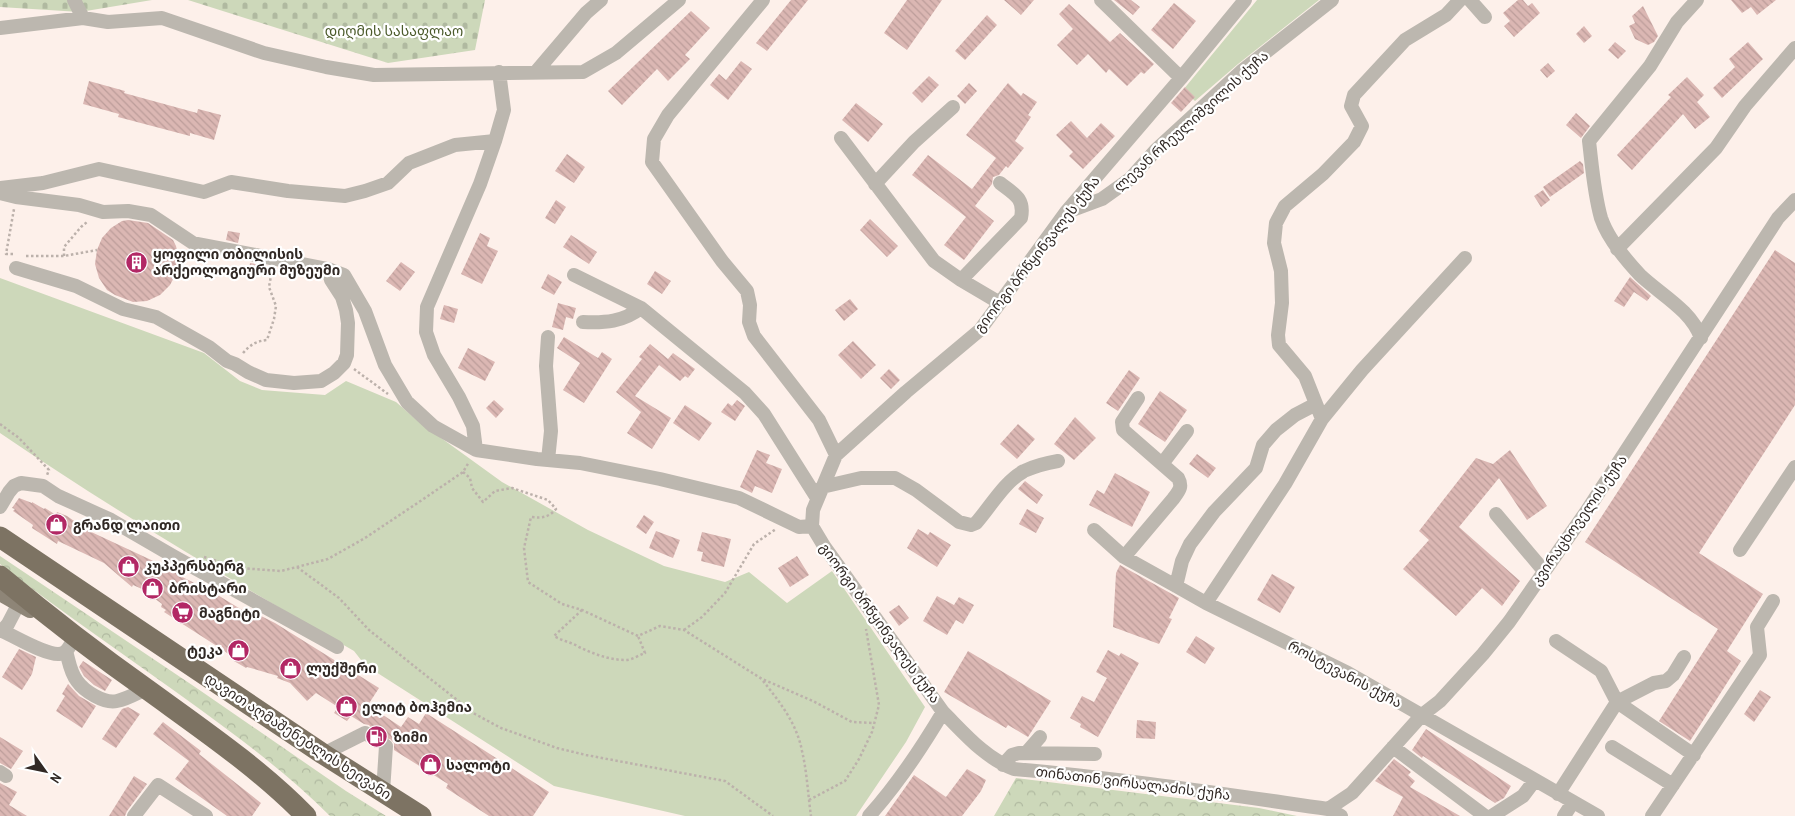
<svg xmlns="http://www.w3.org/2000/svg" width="1795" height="816" font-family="'Archivo Narrow','Noto Sans Georgian',sans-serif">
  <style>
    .grass { fill: #cdd8ba }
    .forest { fill: url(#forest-crowns) }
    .cemetery { fill: url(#cemetery-stones) }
    .building { fill: url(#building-back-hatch) }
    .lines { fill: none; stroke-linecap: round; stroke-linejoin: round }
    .minor-tunnel { stroke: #d4c8c3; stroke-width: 14; stroke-dasharray: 14 7; stroke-linecap: butt }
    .path { stroke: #bcb1ab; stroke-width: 2.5; stroke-dasharray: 2.5 2.5; stroke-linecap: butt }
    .minor { stroke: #bcb7af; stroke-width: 14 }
    .major { stroke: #8e8577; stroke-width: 18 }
    .highway { stroke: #7d7363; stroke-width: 21 }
    .labels { text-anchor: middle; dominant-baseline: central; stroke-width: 4.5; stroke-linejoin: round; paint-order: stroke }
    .park-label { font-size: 14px; fill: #4c5b2c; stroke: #fff }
    .street-label { font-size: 14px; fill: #312925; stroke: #fff }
    .poi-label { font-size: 14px; font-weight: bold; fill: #312925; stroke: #fff; text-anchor: start }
  </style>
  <defs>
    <pattern id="forest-crowns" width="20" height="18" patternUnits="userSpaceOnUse" patternTransform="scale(1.25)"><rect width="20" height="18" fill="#cdd8ba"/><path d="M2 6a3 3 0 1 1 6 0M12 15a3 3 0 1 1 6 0" fill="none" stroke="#b0b9a0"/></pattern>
    <pattern id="cemetery-stones" width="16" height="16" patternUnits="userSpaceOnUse" patternTransform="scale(1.25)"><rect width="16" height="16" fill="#cdd8ba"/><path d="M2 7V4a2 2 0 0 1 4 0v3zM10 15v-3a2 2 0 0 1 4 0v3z" fill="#b0b9a0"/></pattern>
    <pattern id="building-back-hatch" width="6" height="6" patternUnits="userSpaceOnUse" patternTransform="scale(1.25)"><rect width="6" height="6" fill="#dbb7b3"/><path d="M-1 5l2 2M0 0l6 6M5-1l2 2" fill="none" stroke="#bc9d9a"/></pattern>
  </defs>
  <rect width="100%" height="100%" fill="#fdf0ea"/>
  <path class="grass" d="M1257,0H1319L1238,64L1195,101L1183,90Z
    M0,278L204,353L240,381L262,390L325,395L346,381L396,402L419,422L502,482L588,530L664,566L725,582L749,572L787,603L832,571L925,707L906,742L856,816H685L554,786L365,665L354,651C234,582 115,511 0,433Z"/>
  <path class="forest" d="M0,556L198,689L346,791L386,816H330C290,776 246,743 201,710C134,661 65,615 0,564Z
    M1016,778L1259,808L1297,816H994Z"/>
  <path class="cemetery" d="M0,0H152L80,12L0,7Z
    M188,0H485L475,50L388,63Z"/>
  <path class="building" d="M791,0H808L767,51L756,43Z
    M907,0H942L907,50L884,33Z
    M1004,0H1034L1021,15Z
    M1114,0H1131L1140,7L1133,15Z
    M1518,0H1523L1528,6L1532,3L1540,13L1514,37L1504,26L1510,21L1503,13Z
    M1731,0H1776L1757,15L1751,7L1742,13Z
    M1174,3L1196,21L1173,49L1151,30Z
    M1069,4L1110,42L1120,33L1154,64L1144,74L1141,72L1127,86L1109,69L1106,73L1088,54L1077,65L1057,45L1073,29L1059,14Z
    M1643,6L1658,36L1654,42L1648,45L1635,39L1629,26L1635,23L1632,16Z
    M691,11L710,28L685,55L690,59L668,81L657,69L622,105L608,91Z
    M987,15L997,25L965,60L955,51Z
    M1584,26L1592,36L1584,43L1576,34Z
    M1615,42L1626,51L1618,59L1608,50Z
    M1748,42L1763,59L1722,98L1713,88L1735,67L1729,59Z
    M741,61L752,69L728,100L710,85L719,74L726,80Z
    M1548,63L1555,71L1547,78L1540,70Z
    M929,76L939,85L922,103L912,93Z
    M1687,77L1704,95L1697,102L1710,117L1695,129L1683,114L1632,170L1617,155L1671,97L1668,95Z
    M89,81L125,91L124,93L197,113L198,109L221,115L214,140L190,133V136L118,117L119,114L83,104Z
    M969,83L977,91L965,104L957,96Z
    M1008,83L1021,96L1023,93L1037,102L1028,115L1031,117L1015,141L1024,148L1008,168L1006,166L999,175L993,177L992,184L975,206L994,221L964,260L944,245L966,217L912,175L928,155L972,189L996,158L966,135Z
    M1185,87L1195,97L1181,112L1171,103Z
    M856,103L883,124L868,142L842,120Z
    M1576,113L1590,126L1581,138L1566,125Z
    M1071,121L1087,138L1101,123L1115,136L1083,169L1069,156L1073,152L1056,135Z
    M567,154L585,167L574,183L555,171Z
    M1580,161L1583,164L1584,173L1550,197L1543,187Z
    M1543,190L1550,200L1541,207L1534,196Z
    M556,200L566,207L555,224L545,218Z
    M870,219L898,246L887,257L860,230Z
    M128,220L148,223L173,240L176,246L179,259L177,272L170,285L160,295L147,301L133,302L115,295L107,290L99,278L95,264L97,250L102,238L111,228L122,221Z
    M228,231L240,233L238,243L226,240Z
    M480,233L490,238L487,246L498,251L482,284L461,274Z
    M571,235L597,252L589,264L563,247Z
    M1775,250L1795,263V405L1699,553L1763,594L1727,651L1741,661L1690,741L1659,721L1718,629L1585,542Z
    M401,262L415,272L400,291L386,281Z
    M250,263L267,266L266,273L249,271Z
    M655,271L671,281L662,294L647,284Z
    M548,274L562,282L554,295L541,288Z
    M1630,277L1651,296L1647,301L1634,292L1624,307L1614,301Z
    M850,299L858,309L844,321L835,310Z
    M558,303L576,308L573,319L566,317L563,330L552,327Z
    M444,305L458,309L454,323L440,319Z
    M564,337L598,358L602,352L612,359L584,403L563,390L580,363L557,348Z
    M853,341L876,365L861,379L838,355Z
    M650,344L668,359L673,353L695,369L688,378L685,376L680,381L659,365L635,396L671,418L652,449L627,433L641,412L616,392L642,359L639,357Z
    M468,348L495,362L485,381L458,368Z
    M889,369L900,380L891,389L880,378Z
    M1129,370L1140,378L1118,411L1106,403Z
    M1160,391L1187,410L1165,442L1138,424Z
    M494,400L504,409L496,418L486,408Z
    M737,400L745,406L735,421L721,412L728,403L732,406Z
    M685,405L712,423L699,441L673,423Z
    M1075,417L1096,438L1074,460L1054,444Z
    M1018,424L1035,439L1017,459L1000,444Z
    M757,450L770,455L766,463L782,469L772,493L755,486L752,493L740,487Z
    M1510,450L1547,506L1527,520L1499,478L1459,527L1520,581L1502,606L1482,588L1456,616L1403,569L1429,540L1419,531L1476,458L1493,464Z
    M1197,454L1216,468L1208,478L1189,464Z
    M1115,473L1150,492L1132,527L1089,505L1097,490L1104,494Z
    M1025,481L1043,495L1037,504L1018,489Z
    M19,498L32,503V502L44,509L45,508L56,515L57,512L67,516L87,530L179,573L178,575L211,591L247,613L249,610L275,623L379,688L368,705L401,727L408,717L419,724L426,713L549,792L533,816H489L446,788L448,784L394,750V743L390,739L382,738L379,742L377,748L368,741L372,738L374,734L373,730L369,725L364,724L351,716L347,721L334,713L338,707L316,693L307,701L290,683L277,678L278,676L247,667L246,668L234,661L235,659L223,650L164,612L166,610L161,607L162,604L142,589L133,585L132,587L104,563L58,541L57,544L32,528L33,525L13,511L15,509L12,508Z
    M1027,509L1044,518L1036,533L1019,524Z
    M644,515L654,522L646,534L636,527Z
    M918,529L928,535L930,532L951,545L937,567L907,548Z
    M656,531L680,540L673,558L649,548Z
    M702,532L731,539L724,567L701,561L703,552L697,551Z
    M797,556L809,575L790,587L778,568Z
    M1120,565L1179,598L1169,618L1172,619L1159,644L1113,627L1116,573Z
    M1272,574L1295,587L1280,613L1257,600Z
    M937,596L954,605L959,597L974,605L963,624L956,620L947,635L923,621Z
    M899,605L909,618L899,626L889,612Z
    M1196,636L1215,648L1205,664L1186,652Z
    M19,649L36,657L32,674L22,690L2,677Z
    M1108,650L1119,656L1121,653L1139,663L1098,737L1080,727L1081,724L1070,718L1082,696L1094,702L1107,678L1096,672Z
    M968,651L1051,701L1028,737L1008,725L1006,728L944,692Z
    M83,661L112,680L105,691L94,685L84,676L79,667Z
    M68,684L79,696L96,706L82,728L56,711L65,696L62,694Z
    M1760,690L1771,697L1754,722L1744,714Z
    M128,707L140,714L116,748L102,739L122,709Z
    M1137,720L1156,722L1155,739L1136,738Z
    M163,722L201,751L199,754L261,803L252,816H227L175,779L189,761L153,734Z
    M1426,729L1511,786L1504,798L1495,803L1423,756L1422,758L1412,750Z
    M0,737L23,751L11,769L0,763Z
    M1394,759L1411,772L1408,775L1415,781L1410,787L1460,816H1393L1403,797L1375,781Z
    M967,769L986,780L981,791L962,816H885L914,775L946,797Z
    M134,776L147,784L127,811L125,816H109Z
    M0,783L17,792L9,805L27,816H0Z"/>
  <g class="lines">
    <path class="minor-tunnel" d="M365,733L386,746"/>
    <path class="path" d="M13,254H6L14,209
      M26,256H64L97,250
      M64,256V247L81,227L87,222
      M243,353C250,345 256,341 267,340L274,319L276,306L269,287L272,270
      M354,369L388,394
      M0,424L19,438L49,470L47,475
      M463,472L470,478L472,488L483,502L495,491L512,488L548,500L556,509C548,518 542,518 531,517L524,548L528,582L562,604L582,610L638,636L660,626L684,630L762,679L813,701L852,722L874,723
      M204,557L240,568L281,571L328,559L365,538L419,502L463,472L469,462
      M297,567L339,598L369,630L419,670L475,714L501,728L557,748L586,755L725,781L773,816
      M582,610L554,636C562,641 571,642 579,647C594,654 609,660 626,660C632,660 639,655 645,653L638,636
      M684,630L702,617L725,593L754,544L776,529
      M763,681C780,702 797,724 802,751C807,772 808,795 811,816
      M809,800L845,781L859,759L872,732L879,705L866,629"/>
    <path class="minor" d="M74,0L83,18
      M763,0L668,115L654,139L652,162L722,261L747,291L750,305L749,322L754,336L819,420L836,455
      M1101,0L1181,78
      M1470,0L1485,17
      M1697,0L1677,22L1650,66L1589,141C1592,166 1594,193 1601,218C1608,239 1625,259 1640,275C1661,295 1691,310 1701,338
      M0,28L83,18L108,22L162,18L264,53L326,67L374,75L583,72L616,53L679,0
      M535,73L586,13L601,0
      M841,138L934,261L961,280L1000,303
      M875,184L914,142L953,107
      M0,188L43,183L99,169L204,192L231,182L288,191L345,196L365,191L388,183L409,163L455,145L495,141
      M0,193L16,197L79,205L103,212L128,211L151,215L193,243L328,269L344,275L365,311L385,365L407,402L433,426L476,450L537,459L580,463L660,479L739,498L799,527L812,526
      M1067,212L1102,199L1130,179L1156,150L1243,70L1332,0
      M1617,249L1716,148L1745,106L1795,48
      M16,268L76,286L123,309L156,317L209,347L227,361L235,364L248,372L266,380L294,383L321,381L334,373L344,363L347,355L348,323L346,310L342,297L331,280L328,269
      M574,275L641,308L745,393L764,414L817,498
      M961,280L1021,218C1025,198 1014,194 1000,183
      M583,322C605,323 623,322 641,308
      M1322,419L1305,376L1279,345L1278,335L1282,303L1281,271L1274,243L1276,223L1285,206L1323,174L1354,142L1362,126L1351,106L1354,95L1405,40L1446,15L1460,0
      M476,450L473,426L459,397L434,355L426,332L427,307L480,184L495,141L504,110L499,72
      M548,460L551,431L546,366L548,337
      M1162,464L1187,431
      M822,487L861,478H895L916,490L959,522L971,525L976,523C991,506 1004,482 1024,471C1035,466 1046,463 1058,461
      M0,507L9,492L14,486L21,483L43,486L58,496L111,520L173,556L337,647
      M1496,514L1544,571
      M1094,530L1124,557L1176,586L1206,603L1348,673L1598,816
      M1740,550L1795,467
      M1124,557L1173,499C1179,491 1183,487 1178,478L1123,430L1122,422L1138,398
      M1176,586L1182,561L1190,544L1214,512L1256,468L1263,445L1276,430L1295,415L1316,404
      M1206,603L1285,484L1322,419L1362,370L1465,258
      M0,631H2L8,624L19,603
      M2,631C16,637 45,655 59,654C66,653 68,649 71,644
      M1556,641L1601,671L1617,702L1694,755
      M66,651C69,661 70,672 77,681C84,691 104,704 117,701C127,699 137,693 146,689
      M943,712C965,734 985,758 1014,769C1119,778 1223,794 1328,809L1341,816
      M1393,747L1485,816
      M1612,747L1673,785
      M1026,753L1040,737
      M323,754L365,733
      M1003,765L1012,755L1019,753L1095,754
      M0,772L6,776
      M383,792L386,746
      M1558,794L1617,702L1654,683L1666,681L1673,675L1684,657
      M1328,809L1352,793L1422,715L1440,701L1483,654L1509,622L1586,512L1778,218L1795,200
      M134,816L158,785L206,816
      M869,816C897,785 921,749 943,712L824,546L812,526L813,510L836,455L906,392L980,330L1066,212L1181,78L1245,0
      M1492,816L1523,796L1535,780
      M1564,816L1573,802
      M1652,816L1760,655L1757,627L1773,601"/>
    <path class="major" d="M0,592L30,609"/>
    <path class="highway" d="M0,537L323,754L421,816
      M0,576C48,616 97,654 148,690C203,730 259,768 306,816"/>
  </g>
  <defs>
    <symbol id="building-disc" viewBox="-11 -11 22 22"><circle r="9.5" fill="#b22865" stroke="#fff"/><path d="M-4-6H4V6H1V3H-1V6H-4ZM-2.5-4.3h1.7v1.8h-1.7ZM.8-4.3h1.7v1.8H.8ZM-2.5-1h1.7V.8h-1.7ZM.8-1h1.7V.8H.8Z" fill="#fff"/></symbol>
    <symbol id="shop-disc" viewBox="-11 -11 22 22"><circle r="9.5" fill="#b22865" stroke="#fff"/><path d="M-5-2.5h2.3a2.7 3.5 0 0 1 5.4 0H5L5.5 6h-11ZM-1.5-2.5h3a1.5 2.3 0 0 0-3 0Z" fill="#fff"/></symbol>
    <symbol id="supermarket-disc" viewBox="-11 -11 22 22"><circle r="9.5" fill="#b22865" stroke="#fff"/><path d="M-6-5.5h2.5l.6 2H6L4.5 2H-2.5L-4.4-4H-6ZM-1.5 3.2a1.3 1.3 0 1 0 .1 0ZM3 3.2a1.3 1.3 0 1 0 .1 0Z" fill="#fff"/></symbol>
    <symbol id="fuel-disc" viewBox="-11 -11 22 22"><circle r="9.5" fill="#b22865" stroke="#fff"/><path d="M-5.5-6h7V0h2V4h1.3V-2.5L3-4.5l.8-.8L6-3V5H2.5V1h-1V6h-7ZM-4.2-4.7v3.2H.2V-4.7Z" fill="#fff"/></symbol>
  </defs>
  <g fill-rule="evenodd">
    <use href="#building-disc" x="124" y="250" width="25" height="25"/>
    <use href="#shop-disc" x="44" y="512" width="25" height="25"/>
    <use href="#shop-disc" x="116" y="554" width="25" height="25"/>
    <use href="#shop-disc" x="140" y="576" width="25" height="25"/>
    <use href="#supermarket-disc" x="170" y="600" width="25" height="25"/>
    <use href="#shop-disc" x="226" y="638" width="25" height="25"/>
    <use href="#shop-disc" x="278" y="656" width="25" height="25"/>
    <use href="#shop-disc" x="334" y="694" width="25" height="25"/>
    <use href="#fuel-disc" x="364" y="724" width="25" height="25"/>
    <use href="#shop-disc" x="418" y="752" width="25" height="25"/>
  </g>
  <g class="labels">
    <g class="park-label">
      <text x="394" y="31">დიღმის სასაფლაო</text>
    </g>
    <g class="street-label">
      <text transform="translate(1191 121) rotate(-42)">ლევან რჩეულიშვილის ქუჩა</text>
      <text transform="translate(1037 254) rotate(-52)">გიორგი ბრწყინვალეს ქუჩა</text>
      <text transform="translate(1579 520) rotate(-55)">კვირაცხოველის ქუჩა</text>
      <text transform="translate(880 623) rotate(54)">გიორგი ბრწყინვალეს ქუჩა</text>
      <text transform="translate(1345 674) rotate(28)">როსტევანის ქუჩა</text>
      <text transform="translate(298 736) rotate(33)">დავით აღმაშენებლის ხეივანი</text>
      <text transform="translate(1133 783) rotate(7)">თინათინ ვირსალაძის ქუჩა</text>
    </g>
    <g class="poi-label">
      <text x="153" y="254">ყოფილი თბილისის<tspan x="153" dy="16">არქეოლოგიური მუზეუმი</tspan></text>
      <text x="73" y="525">გრანდ ლაითი</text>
      <text x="144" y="566">კუპპერსბერგ</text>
      <text x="169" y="588">ბრისტარი</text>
      <text x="199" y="613">მაგნიტი</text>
      <text x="223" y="650" text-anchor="end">ტეკა</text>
      <text x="306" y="668">ლუქშერი</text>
      <text x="362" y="707">ელიტ ბოჰემია</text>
      <text x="393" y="737">ზიმი</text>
      <text x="446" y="765">სალოტი</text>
    </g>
  </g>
  <g transform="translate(45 771) rotate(123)" stroke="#ffffff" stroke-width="4" paint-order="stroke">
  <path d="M0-4L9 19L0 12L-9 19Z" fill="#312925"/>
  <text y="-8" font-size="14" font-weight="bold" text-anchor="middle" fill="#312925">N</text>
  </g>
</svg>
